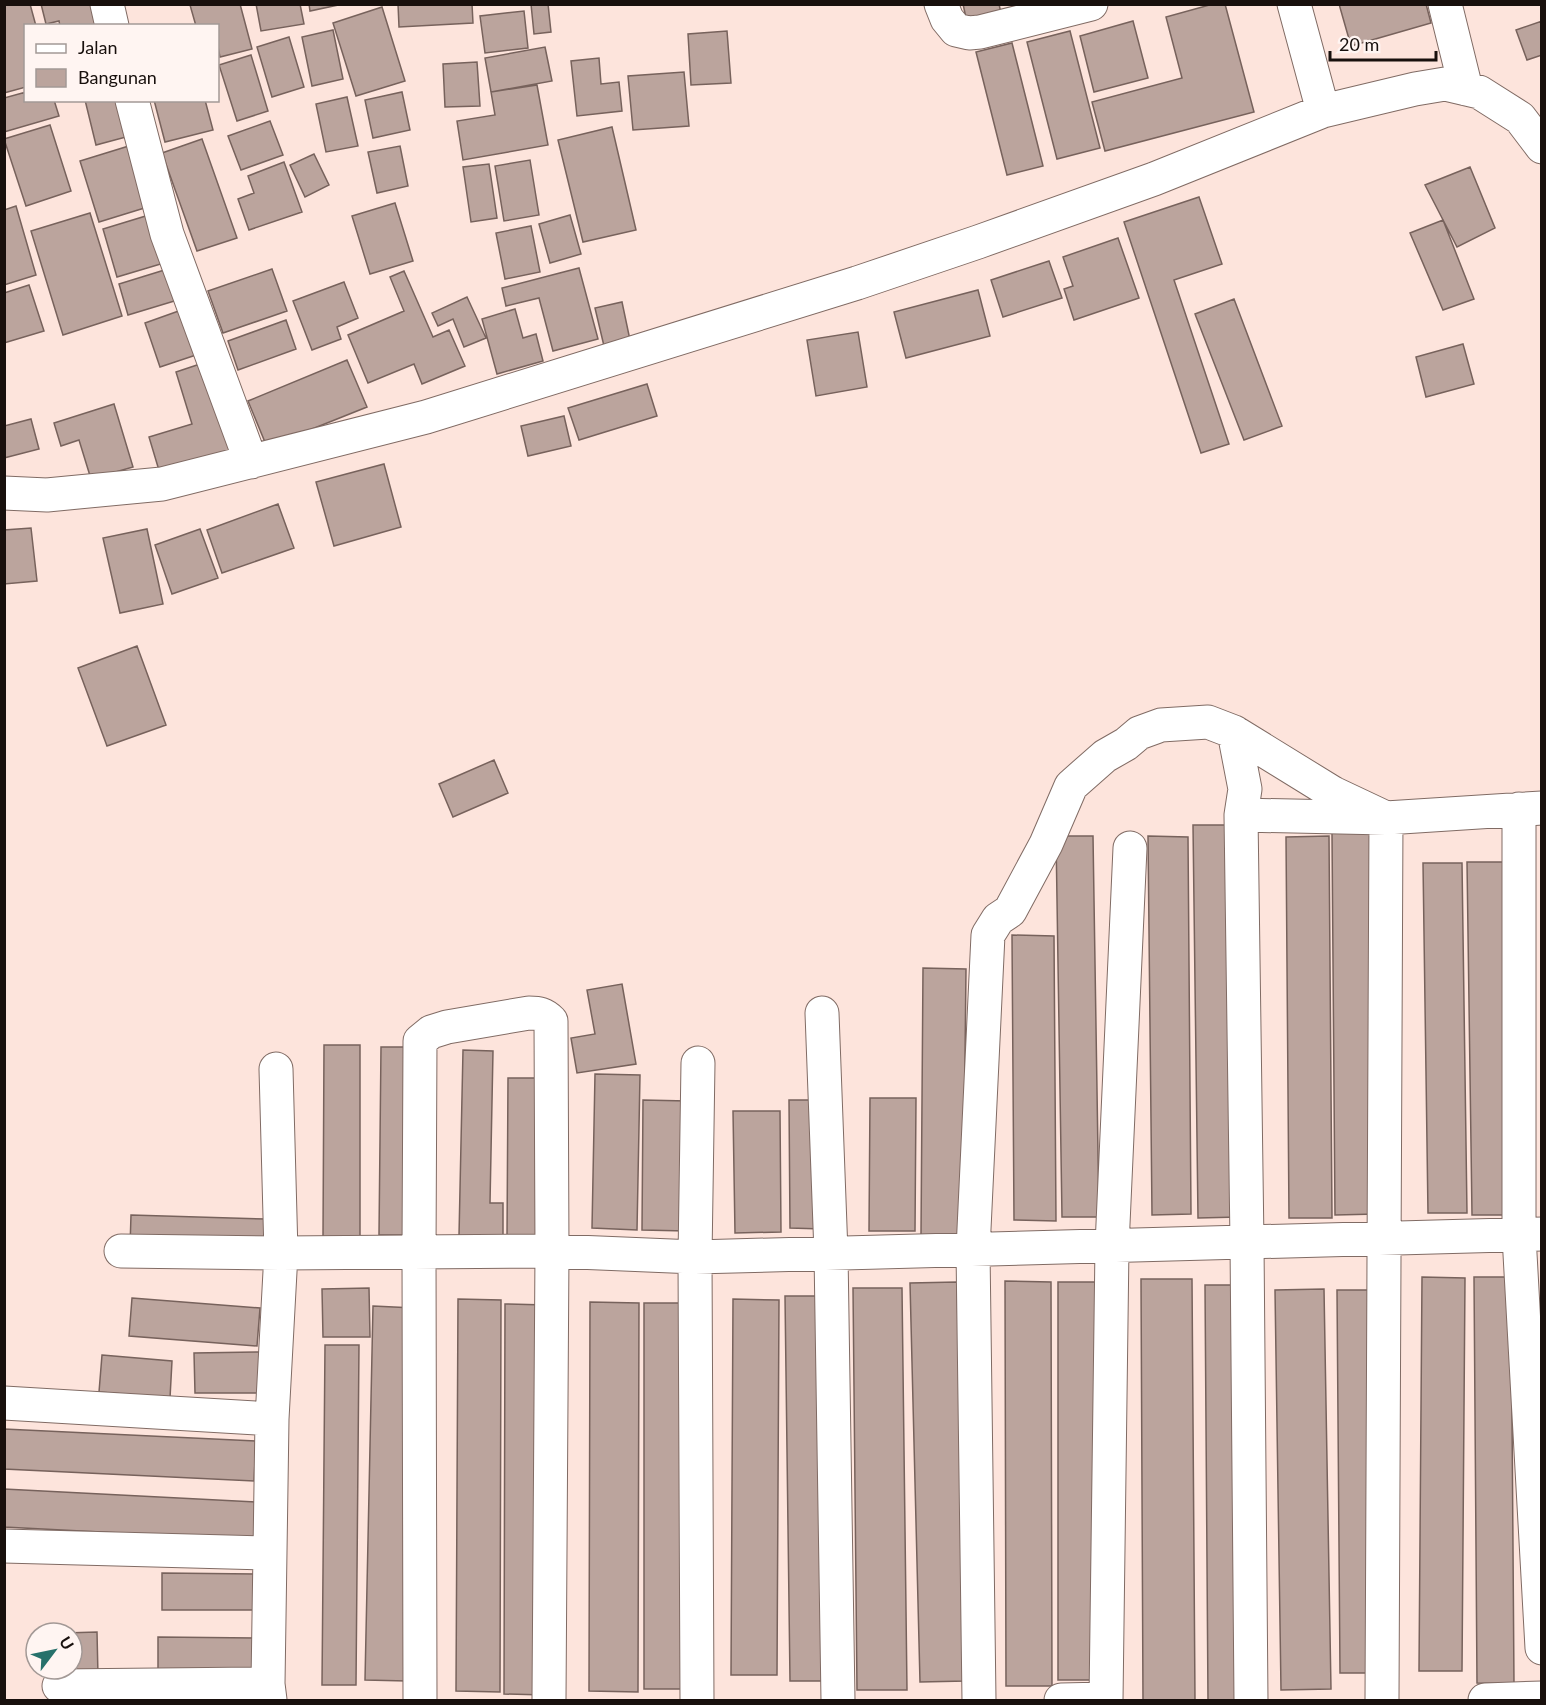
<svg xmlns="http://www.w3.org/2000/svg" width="1546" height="1705" font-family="Lato,sans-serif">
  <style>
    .building { fill: #bba49d; stroke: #77625c; stroke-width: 1.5 }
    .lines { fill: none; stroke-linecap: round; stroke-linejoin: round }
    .street-casing { stroke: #806b64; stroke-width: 35 }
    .street { stroke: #fff; stroke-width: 33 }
  </style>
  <rect width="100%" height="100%" fill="#fde4dc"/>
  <path class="building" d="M4,4H30L36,26H26V87L4,93Z
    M41,4H100L105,26H60L59,21L46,24Z
    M240,4L252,49L220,57L218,47V26H196L190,5Z
    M256,4H300L304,24L261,31Z
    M309,4H343L310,11Z
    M398,4H472L473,23L399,27Z
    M531,4H548L551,32L534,34Z
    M963,4H999L1002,18L968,27Z
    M1213,4H1225L1254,112L1105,151L1092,102L1182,78L1166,17Z
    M1339,4H1426L1431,23L1351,46Z
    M382,7L405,81L356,96L333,23Z
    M524,11L528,48L485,53L480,16Z
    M1133,21L1148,78L1094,92L1080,36Z
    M1542,21V55L1527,60L1516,30Z
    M333,30L343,79L312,86L302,37Z
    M727,31L731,83L691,85L688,34Z
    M1070,31L1100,148L1057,159L1027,42Z
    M289,37L304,87L272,97L257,47Z
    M1012,43L1043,166L1007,175L976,52Z
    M545,47L552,81L491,92L485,58Z
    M251,55L268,111L237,121L219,65Z
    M599,58L601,84L619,82L622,111L577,116L571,61Z
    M477,62L480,106L445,107L443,64Z
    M684,72L689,126L633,130L628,76Z
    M537,85L548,145L463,160L457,121L495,115L491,92Z
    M26,92V100H54L59,116L4,132V98Z
    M402,92L410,130L373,138L365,100Z
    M347,97L358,146L326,152L316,104Z
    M85,100H116L126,137L96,145Z
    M154,100H205L213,130L165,142Z
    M270,121L283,155L241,170L228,136Z
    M50,125L71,191L26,206L4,139Z
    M612,127L636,230L583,242L558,140Z
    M202,139L237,238L197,251L162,153Z
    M132,145L151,206L99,222L80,161Z
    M400,146L408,186L377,193L368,152Z
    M314,154L329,185L305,197L290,165Z
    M530,160L539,215L504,221L495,166Z
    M284,162L302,212L249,230L238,199L254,193L248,176Z
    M489,164L497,218L471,222L463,167Z
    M1470,167L1495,228L1457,247L1425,185Z
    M1199,197L1222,264L1174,280L1229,444L1201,453L1124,222Z
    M395,203L413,261L370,274L352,216Z
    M16,206L36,275L4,285V210Z
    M90,213L122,316L63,335L31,231Z
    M149,215L164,263L117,277L103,229Z
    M570,215L581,254L550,263L539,224Z
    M1443,220L1474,299L1443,310L1410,233Z
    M531,226L540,272L505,279L496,233Z
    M1118,238L1139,298L1074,320L1064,289L1073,286L1063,257Z
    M1049,261L1062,298L1003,317L991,280Z
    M171,268L181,299L128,315L119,284Z
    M579,268L598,339L553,351L539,298L506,306L502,288Z
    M272,269L287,311L223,333L208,291Z
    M404,271L433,337L449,330L465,366L422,384L414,364L368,383L348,335L404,311L390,277Z
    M344,282L358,318L337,327L341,339L312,350L293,301Z
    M29,285L44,331L4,343V293Z
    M978,290L990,336L906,358L894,312Z
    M467,297L486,338L464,347L453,319L438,326L432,313Z
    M1234,299L1282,426L1244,440L1195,314Z
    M622,302L630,340L604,346L595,308Z
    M187,308L202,353L160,367L145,323Z
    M515,309L523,338L536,334L543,361L497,374L482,319Z
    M286,320L296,349L238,370L228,341Z
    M858,332L867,387L816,396L807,340Z
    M1463,344L1474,384L1426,397L1416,357Z
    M347,360L367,407L267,447L248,401Z
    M206,362L235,454L161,477L149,437L192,424L176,372Z
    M647,384L657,416L579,440L568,408Z
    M114,404L133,467L91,479L79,440L61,446L54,423Z
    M564,416L571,446L528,456L521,426Z
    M31,419L39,449L4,458V426Z
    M384,464L401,527L334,546L316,482Z
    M278,504L294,548L222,573L207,530Z
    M31,528L37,581L4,584V530Z
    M147,529L163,604L120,613L103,538Z
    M200,529L218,578L172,594L155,545Z
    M137,646L166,725L107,746L78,668Z
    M494,760L508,793L453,817L439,784Z
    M1193,825H1235L1239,1217L1198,1218Z
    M1332,833H1373L1377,1214L1335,1215Z
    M1056,836H1093L1099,1217H1062Z
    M1148,836L1188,837L1191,1214L1152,1215Z
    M1329,836L1332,1218H1289L1286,837Z
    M1467,862H1504L1510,1215H1472Z
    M1423,863H1462L1467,1213H1428Z
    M1012,935L1054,936L1056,1221L1014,1220Z
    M923,968L966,969L963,1236L921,1235Z
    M622,984L636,1064L577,1073L571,1038L595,1034L587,990Z
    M324,1045H360V1238H323Z
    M381,1047H414L413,1235H379Z
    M463,1050L493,1051L490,1203H503V1237L459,1236Z
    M595,1074L640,1075L637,1230L592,1228Z
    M508,1078H549V1238H507Z
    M870,1098H916L915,1231H869Z
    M643,1100L687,1101L686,1231L642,1230Z
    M789,1100H821L822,1229L790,1228Z
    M733,1111H780L781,1232L735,1233Z
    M131,1215L266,1219L265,1250L130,1247Z
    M1422,1277L1465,1278L1462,1671H1419Z
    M1474,1277H1511L1514,1684L1477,1683Z
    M1141,1279H1192L1195,1700H1143Z
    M1005,1281L1051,1282L1052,1686H1006Z
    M957,1282L966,1681L920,1682L910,1283Z
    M1058,1282H1103V1680H1058Z
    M1205,1285H1242L1245,1700H1208Z
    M369,1288L370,1337H323L322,1289Z
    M853,1288H902L907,1690H857Z
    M1324,1289L1331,1689L1281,1690L1275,1290Z
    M1337,1290H1377L1379,1673H1340Z
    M785,1296H826L831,1681H790Z
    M132,1298L260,1308L257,1346L129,1336Z
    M458,1299L501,1300L500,1692L456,1691Z
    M733,1299L779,1300L777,1675H731Z
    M590,1302L639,1303L638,1692L589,1691Z
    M644,1303H685V1689H644Z
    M505,1304L546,1305L544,1695L504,1694Z
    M373,1306L414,1308L407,1681L365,1680Z
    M325,1345H359L356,1685H322Z
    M259,1352L261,1393H195L194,1353Z
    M102,1355L172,1361L170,1398L99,1392Z
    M4,1429L256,1441L254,1481L4,1469Z
    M4,1489L257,1502L255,1540L4,1527Z
    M162,1573L259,1574V1610H162Z
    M97,1632L98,1676L65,1677V1669H72V1633H64Z
    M158,1637L258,1638V1676L158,1675Z"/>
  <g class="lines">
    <defs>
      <path id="street" d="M107,4L112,26
        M941,4L947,19L956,30L969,33L980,32L1091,4
        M1294,4L1323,111
        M1445,4L1466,89
        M132,100L167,234L251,462
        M4,493L47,495L162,484L426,417L857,283L978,242L1154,179L1323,111L1415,89L1445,84L1479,92L1520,118L1542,147
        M1234,732L1333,793L1386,818L1382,1700
        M1519,809V1236L1542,1648
        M1241,815L1386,818L1542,808
        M822,1013L831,1253L838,1700
        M121,1251L281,1253L276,1069
        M4,1403L272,1419
        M4,1546L270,1553
        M59,1686L268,1684
        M270,1700L268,1684L272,1419L281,1253L552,1251L695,1257L1542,1234
        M420,1700L419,1253L420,1041L431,1032L447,1027L529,1013C539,1013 544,1014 551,1021L552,1251L549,1700
        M697,1700L695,1257L698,1063
        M979,1700L973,1250L988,935L998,919L1010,911L1046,844L1071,786L1105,756L1126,744L1139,733L1161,725L1208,722L1234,732L1245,789L1241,815L1247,1243L1251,1700
        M1061,1700L1106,1699
        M1106,1700L1112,1246L1130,848
        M1485,1700L1542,1698"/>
    </defs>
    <use href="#street" class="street-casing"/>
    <use href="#street" class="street"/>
  </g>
  <rect width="1546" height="1705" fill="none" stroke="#18100d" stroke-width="12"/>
  <rect x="24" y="24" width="195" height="78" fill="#fff5f2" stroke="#a39996" stroke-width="1.5"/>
  <rect x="36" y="44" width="30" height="9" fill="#ffffff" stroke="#a39996" stroke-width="1.5"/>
  <text x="78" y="54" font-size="18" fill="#18100d">Jalan</text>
  <rect x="36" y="69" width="30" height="18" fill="#bba49d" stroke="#a39996" stroke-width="1.5"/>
  <text x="78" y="84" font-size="18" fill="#18100d">Bangunan</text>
  <g transform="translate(54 1651) rotate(58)"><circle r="28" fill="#fff5f2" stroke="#a39996" stroke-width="1.5"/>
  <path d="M0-4.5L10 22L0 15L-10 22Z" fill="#27716b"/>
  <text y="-9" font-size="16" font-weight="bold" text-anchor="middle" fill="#18100d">U</text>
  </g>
  <path d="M1330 51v9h106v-9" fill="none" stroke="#18100d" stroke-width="3"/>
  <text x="1339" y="51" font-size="18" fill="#18100d" stroke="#fff5f2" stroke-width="4.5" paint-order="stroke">20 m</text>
</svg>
